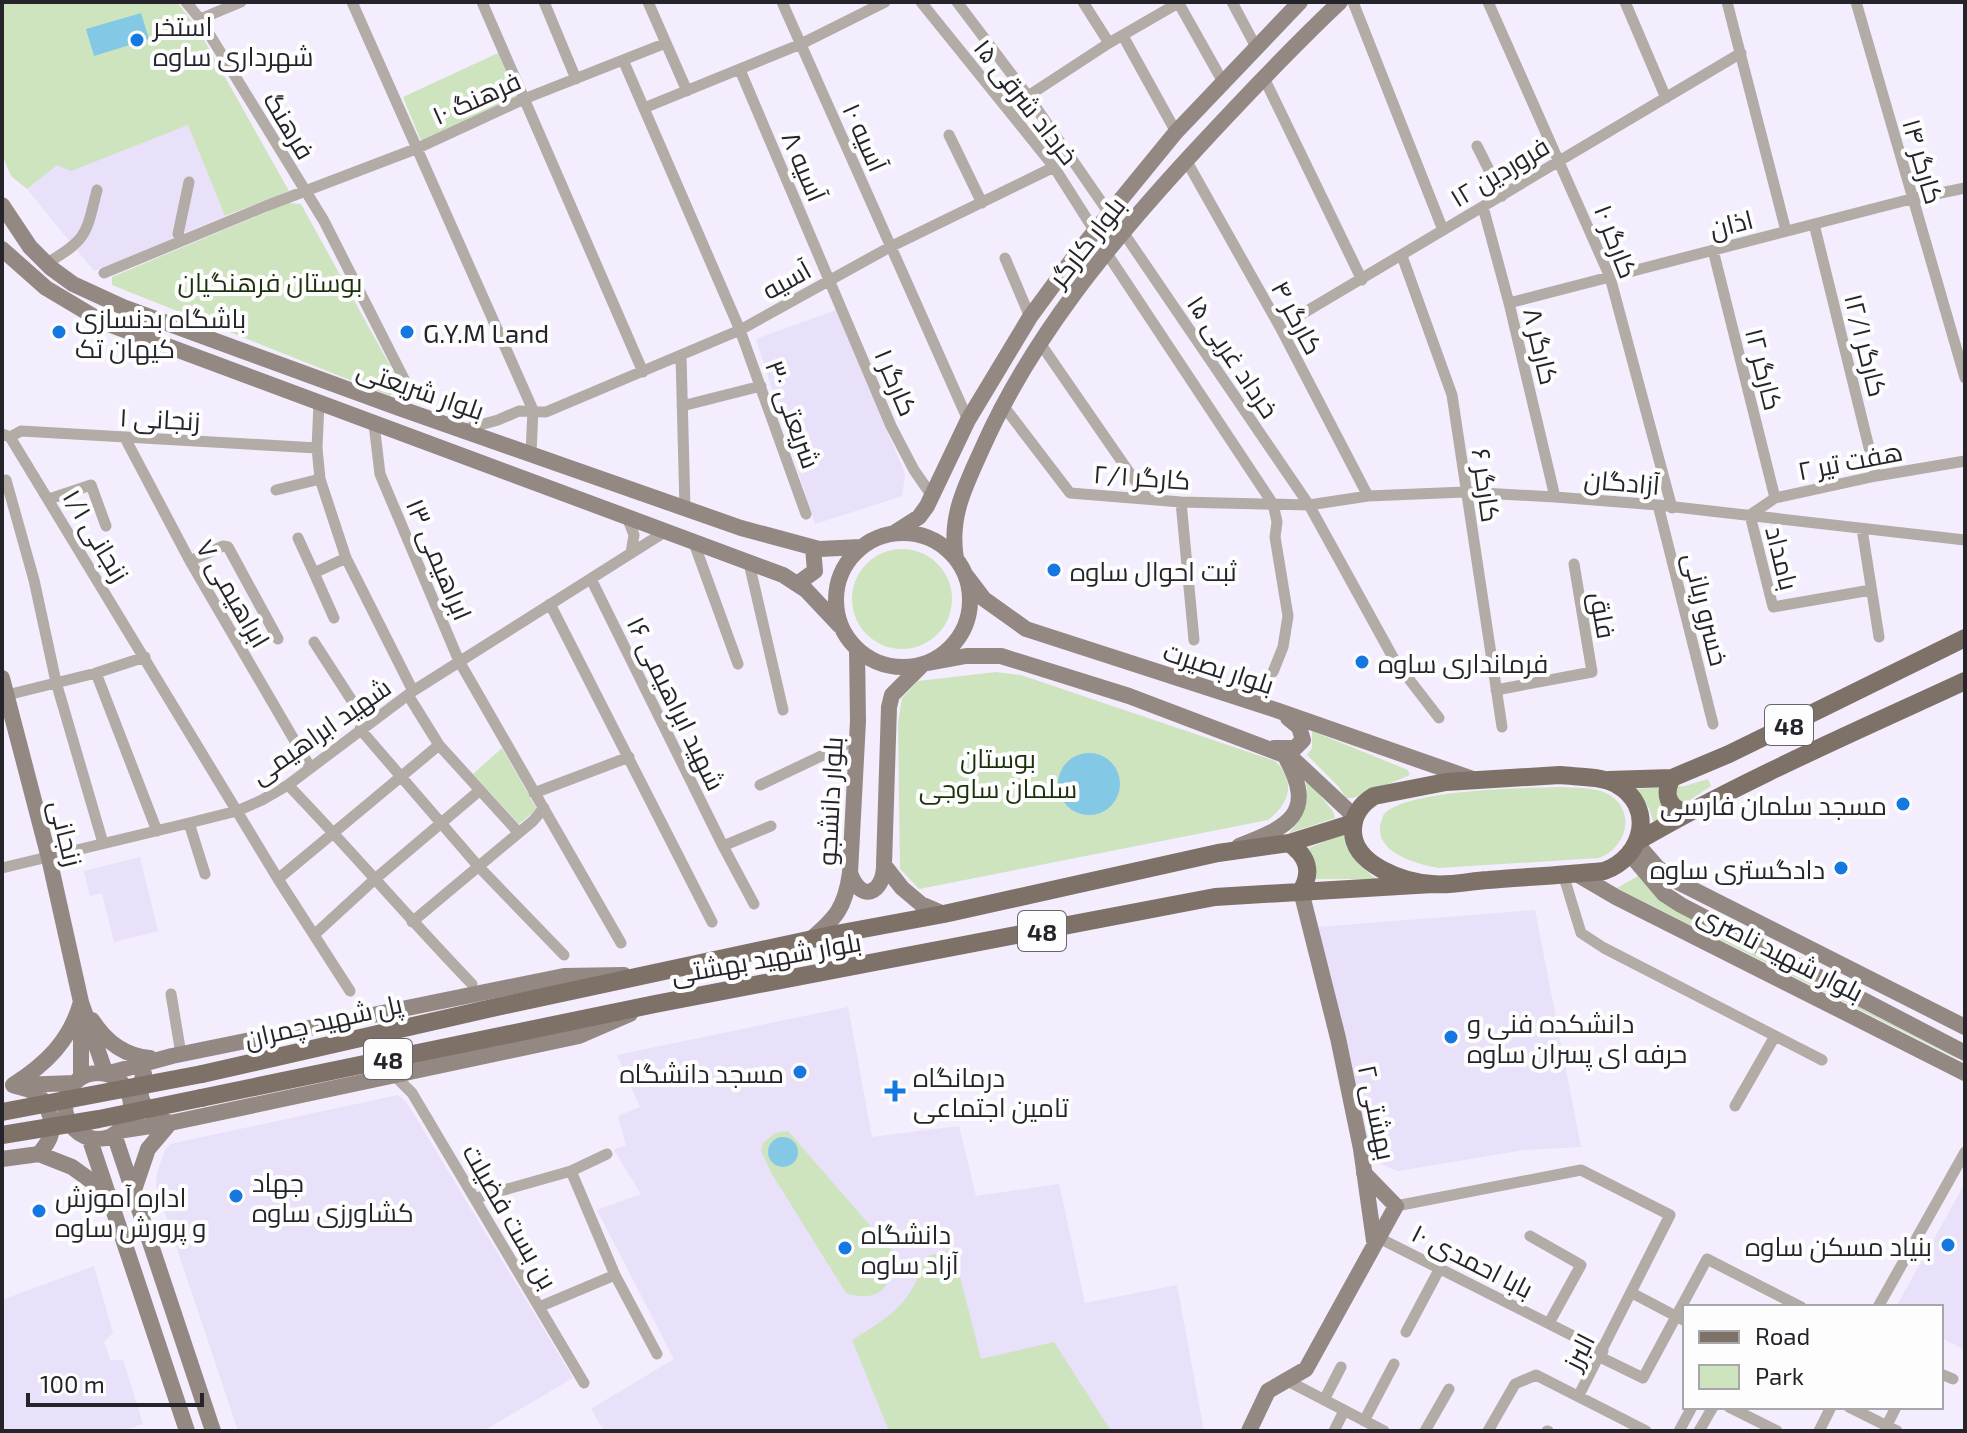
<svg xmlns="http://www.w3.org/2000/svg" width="1967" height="1433" font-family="'Exo 2',Cairo,sans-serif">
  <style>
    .built { fill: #e9e0f9 }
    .green { fill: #cde4bf }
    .water { fill: #83c9e5 }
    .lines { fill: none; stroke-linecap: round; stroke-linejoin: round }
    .street { stroke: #b2aba6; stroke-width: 11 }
    .secondary { stroke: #938982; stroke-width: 16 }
    .primary { stroke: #7d7168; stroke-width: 18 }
    .primary-bridge { stroke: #7d7168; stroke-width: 18 }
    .poi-dot { fill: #1578e0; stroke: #fdfdfd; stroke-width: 3 }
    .labels { text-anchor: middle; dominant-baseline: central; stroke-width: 8; stroke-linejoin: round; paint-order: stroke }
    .shield { fill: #fdfdfd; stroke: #66656a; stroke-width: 2 }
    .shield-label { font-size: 24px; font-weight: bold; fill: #26242b }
    .poi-label { font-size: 26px; fill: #26242b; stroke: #fdfdfd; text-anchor: start }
    .street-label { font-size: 26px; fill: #26242b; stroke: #fdfdfd }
    .park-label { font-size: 26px; fill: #1c310b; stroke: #fdfdfd }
  </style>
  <rect width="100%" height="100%" fill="#f3edfe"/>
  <path class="built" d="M188,125L225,216L94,271L27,189L57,164Z
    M836,310L905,474L902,496L815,524L756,339Z
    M140,857L158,931L114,942L102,893L90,896L84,871Z
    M1535,910L1581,1147L1524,1150L1398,1171L1381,1164L1371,1151L1317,927Z
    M848,1007L872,1137L959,1126L976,1196L1059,1184L1085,1303L1177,1285L1204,1431H604L591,1409L674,1359L597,1210L641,1194L614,1150L626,1145L618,1116L640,1107L617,1055Z
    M398,1095L407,1103L573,1378L483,1431H238L156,1186L157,1173L164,1152L170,1144Z
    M1965,1183V1350L1941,1338V1307H1896Z
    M94,1266L113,1333L104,1342L107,1350L110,1360H123L143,1424L121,1431H2V1300Z"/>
  <path class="green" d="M2,2H177L199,31L289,191L225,216L188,125L71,171L57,165L27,189L11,176L2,155Z
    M498,53L517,97L421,141L403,97Z
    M288,203L301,204L399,382L390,396L112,285V277Z
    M852 599a50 50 0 1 1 100 0a50 50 0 1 1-100 0Z
    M996,672L1021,675L1275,761C1297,782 1289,804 1268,820L919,889L900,869L898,723L902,698L918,681Z
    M1312,731L1408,770L1410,775L1353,798H1346L1339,787L1307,755L1312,748Z
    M502,748L537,809L519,824L473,774Z
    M1305,778L1333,811L1335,818L1289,833C1305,817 1310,801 1305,778Z
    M1708,779L1711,786L1654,824L1649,808L1636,789L1685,786Z
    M1561,787C1575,788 1593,787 1606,793C1637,808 1628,847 1599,858L1438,868C1412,863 1366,850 1384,814C1408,789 1525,788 1561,787Z
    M1344,834C1346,855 1360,867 1377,879H1314L1316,864L1306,849Z
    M1638,876L1662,902L1941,1045L1958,1059L1617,888Z
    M788,1131L893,1252C894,1285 881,1304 846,1293L772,1174L761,1151L763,1143L775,1133Z
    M953,1249L981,1359L1054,1342L1111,1431H889L852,1340C892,1315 912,1304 925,1257Z"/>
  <path class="water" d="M141,13L149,39L94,56L86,29Z
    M1058 784a31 31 0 1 1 62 0a31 31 0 1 1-62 0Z
    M768 1152a15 15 0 1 1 30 0a15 15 0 1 1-30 0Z"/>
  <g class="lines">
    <path class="street" d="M186,2L200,19L324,221L405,381L399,408
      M352,2L533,410L531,453
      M482,2L643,372
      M544,2L576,79
      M648,2L687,91
      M782,2L968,420
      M921,2L1054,167L1094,230
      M957,2L1028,96L1109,213
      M1083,2L1109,43
      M1178,2L1223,82
      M1232,2L1256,47
      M1353,2L1443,230
      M1488,2L1610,277L1672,508
      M1625,2L1666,98
      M1727,2L1786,231
      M1856,2L1965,378
      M200,19L241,2
      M1123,36L1176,132
      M623,60L740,330L806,514
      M740,70L891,426L914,470L932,496
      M1263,76L1362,280
      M1028,96L1109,43L1180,2
      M644,108L801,44L885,2
      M949,135L982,203
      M1477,146L1502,196
      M1186,160L1280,327L1368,496
      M1483,207L1509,303L1555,497
      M1814,224L1876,476
      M1123,232L1309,505L1395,661L1439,718
      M182,240L178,234L189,182
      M1713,250L1775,498
      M1106,252L1273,504L1277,522L1275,537L1288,616L1283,647L1273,672
      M1402,256L1452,395L1502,727
      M1005,258L1030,317
      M47,263C88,239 86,234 97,190
      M104,273L266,206L418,148L524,99L666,43
      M1509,303L1911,199L1965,188
      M1280,327L1741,53
      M1040,343L1147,498
      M681,355L685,509
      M319,403L317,448L320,479L346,558L413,691
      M1002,404L1070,493L1181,502L1309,505L1368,496L1465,492L1555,497L1658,505L1965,540
      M682,406L761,386
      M374,424L380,474L459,661L621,943
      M462,430L498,420L519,411L546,412L740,330L890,247L1054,167
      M2,434L10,437L21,431L317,448
      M10,437L278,879L350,991
      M125,438L190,561L310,767
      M6,480L34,580L56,682L103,843
      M276,490L320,479
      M49,499L91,485L106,526
      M1181,502L1194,640
      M1658,505L1713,724
      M1750,515L1775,498L1876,476L1965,461
      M1750,515L1773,607L1871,590
      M627,517L634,535L631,553
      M1862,529L1879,637
      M298,538L314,573L346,558
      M694,543L738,664
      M190,561L223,546L228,547L278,639
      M749,563L783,710
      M314,573L334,618
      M591,579L723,846L754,904
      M550,604L712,922
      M314,642L367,724
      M96,673L157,831
      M1496,690L1592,672L1574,564
      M408,695L439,745L518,832
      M3,696L96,673L145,657
      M360,729L478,866L564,955
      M288,785C351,850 409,919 472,984
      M760,785L855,740
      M534,793L629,757
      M189,823L205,874
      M723,846L771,826
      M2,868L189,823L237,811L262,800L288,785L413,691L663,533
      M1563,874L1581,933L1604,948L1822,1060
      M278,879L439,745
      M412,922L533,821L544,808
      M314,935L375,879L479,791
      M171,994L181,1054
      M395,1076L412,1093L584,1383
      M1735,1106L1775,1036
      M571,1171L615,1275L657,1354
      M476,1198L571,1171L607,1154
      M1396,1206L1581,1170L1670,1215L1579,1395
      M1530,1236L1581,1265L1549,1323
      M1377,1237L1603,1351
      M1632,1293L1685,1321
      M539,1307L615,1275
      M1878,1307L1965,1152
      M1406,1332L1440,1268
      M1600,1357L1643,1378L1707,1259L1801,1307
      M1941,1374L1953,1379
      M1286,1380L1384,1431
      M1324,1400L1341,1367
      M1729,1407L1777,1431
      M1849,1407L1897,1431
      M1364,1421L1394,1364
      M1887,1425L1896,1407
      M1334,1431L1344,1411
      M1425,1431L1449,1389
      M1488,1431L1515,1384L1536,1375L1646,1431
      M1547,1431H1548
      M1679,1431L1692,1407
      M1699,1431L1713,1407
      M1819,1431L1831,1407"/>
    <path class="secondary" d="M2,205L30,247L51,268L73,284L123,307L399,408L741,528L819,549L861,547
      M2,249L46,288L103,322L783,575L806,590L840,626
      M836 600a67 67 0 1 1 134 0a67 67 0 1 1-134 0Z
      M894,533L919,517L927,506L968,420L1030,317L1077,253L1176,132L1300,2
      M956,559C949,516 965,487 982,449C1031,338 1110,243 1192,154C1240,102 1288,51 1340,2
      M965,574L984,599L1026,629L1276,710L1473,779
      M797,584L815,571L813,548
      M928,663L966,656H1001L1129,696L1292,758L1355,817
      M921,666L892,695L889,707L884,865L902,888L921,904L944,914
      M2,678L49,858L81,1002L106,1074L172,1056L564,976L624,975
      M1274,748H1295L1303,740L1299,727L1288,718
      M1637,844L1658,868L1674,880L1965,1027
      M1239,846C1288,827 1317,814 1286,758
      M1630,854L1664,894L1681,905L1965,1053
      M850,873C861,904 884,893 884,865
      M1575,873L1616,897L1965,1073
      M1301,891L1338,1038L1361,1149L1374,1241
      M810,940C836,918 845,908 850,873L858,721L857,649
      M81,1015V1077
      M92,1020C106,1042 124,1056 150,1058
      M65 1106a33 33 0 1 1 66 0a33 33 0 1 1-66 0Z
      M13,1085C46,1064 70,1041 81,1002
      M13,1085C18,1087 26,1088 32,1091C46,1098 56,1123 50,1137C48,1143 43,1149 39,1154
      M20,1085L74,1083
      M118,1131L170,1123L579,1036L630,1014
      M114,1134L213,1431
      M89,1137L187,1431
      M2,1159L39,1154L72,1167L108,1193
      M133,1193L148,1149L170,1123C148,1116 133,1099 144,1074
      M1249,1431L1268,1391L1306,1369L1396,1206L1364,1173"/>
    <path class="primary" d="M1560,775C1578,777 1600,776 1616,784C1656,806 1644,857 1604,871C1565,875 1526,877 1488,880C1470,881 1450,886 1432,884C1404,882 1352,865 1353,830C1353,815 1361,804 1374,796L1446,782Z
      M1672,778C1663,794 1668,808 1686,813
      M1608,780L1672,778L1729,754L1965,638
      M1638,841C1743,780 1855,732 1965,681
      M1289,843C1307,856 1313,871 1301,891
      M202,1074L492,1008L836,934L944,914L1218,853L1289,843L1353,823
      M201,1098L655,1004L1215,897L1433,884"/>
    <path class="primary-bridge" d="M2,1112L202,1074
      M2,1135L99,1119L201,1098"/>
  </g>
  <g class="poi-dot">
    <circle cx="137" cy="40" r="8"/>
    <circle cx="59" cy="332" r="8"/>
    <circle cx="407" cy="332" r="8"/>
    <circle cx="1054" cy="570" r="8"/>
    <circle cx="1362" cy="662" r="8"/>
    <circle cx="1903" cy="804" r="8"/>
    <circle cx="1841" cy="868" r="8"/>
    <circle cx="1451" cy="1037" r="8"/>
    <circle cx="800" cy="1072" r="8"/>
    <path d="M891 1079h8v8h8v8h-8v8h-8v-8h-8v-8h8z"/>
    <circle cx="236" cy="1196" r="8"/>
    <circle cx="39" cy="1211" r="8"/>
    <circle cx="1948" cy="1245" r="8"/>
    <circle cx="845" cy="1248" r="8"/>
  </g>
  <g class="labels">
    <g class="shield">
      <rect x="1765" y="705" width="48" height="40" rx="6"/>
      <rect x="1018" y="911" width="48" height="40" rx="6"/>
      <rect x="364" y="1039" width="48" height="40" rx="6"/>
    </g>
    <g class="shield-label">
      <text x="1789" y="725">48</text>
      <text x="1042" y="931">48</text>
      <text x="388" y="1059">48</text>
    </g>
    <g class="poi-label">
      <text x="153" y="25">استخر<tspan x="153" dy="30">شهرداری ساوه</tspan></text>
      <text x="75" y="317">باشگاه بدنسازی<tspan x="75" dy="30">کیهان تک</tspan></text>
      <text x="423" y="332">G.Y.M Land</text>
      <text x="1070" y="570">ثبت احوال ساوه</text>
      <text x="1378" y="662">فرمانداری ساوه</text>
      <text x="1887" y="804" text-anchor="end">مسجد سلمان فارسی</text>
      <text x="1825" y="868" text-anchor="end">دادگستری ساوه</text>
      <text x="1467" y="1022">دانشکده فنی و<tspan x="1467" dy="30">حرفه ای پسران ساوه</tspan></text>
      <text x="784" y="1072" text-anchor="end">مسجد دانشگاه</text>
      <text x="913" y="1076">درمانگاه<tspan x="913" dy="30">تامین اجتماعی</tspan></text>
      <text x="252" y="1181">جهاد<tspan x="252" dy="30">کشاورزی ساوه</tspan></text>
      <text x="55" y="1196">اداره آموزش<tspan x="55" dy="30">و پرورش ساوه</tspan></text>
      <text x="861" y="1233">دانشگاه<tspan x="861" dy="30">آزاد ساوه</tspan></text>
      <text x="1932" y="1245" text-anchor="end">بنیاد مسکن ساوه</text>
    </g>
    <g class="street-label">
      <text transform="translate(476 97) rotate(-24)">فرهنگ ۱۰</text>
      <text transform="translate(1027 101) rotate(52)">۱۵ خرداد شرقی</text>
      <text transform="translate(290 125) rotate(59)">فرهنگ</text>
      <text transform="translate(866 137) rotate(66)">آسیه ۱۰</text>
      <text transform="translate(1924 161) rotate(74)">کارگر ۱۴</text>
      <text transform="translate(805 166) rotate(67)">آسیه ۸</text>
      <text transform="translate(1499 171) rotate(-31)">۱۲ فروردین</text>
      <text transform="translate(1731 223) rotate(-14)">اذان</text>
      <text transform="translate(1086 241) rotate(-52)">بلوار کارگر</text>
      <text transform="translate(1617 241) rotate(69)">کارگر ۱۰</text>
      <text transform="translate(786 279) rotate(-29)">آسیه</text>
      <text transform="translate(1298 317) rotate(62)">کارگر ۴</text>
      <text transform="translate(1867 345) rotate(76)">کارگر ۱۲/۱</text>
      <text transform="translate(1542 346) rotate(77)">کارگر ۸</text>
      <text transform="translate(1234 356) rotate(56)">۱۵ خرداد غربی</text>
      <text transform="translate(1765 369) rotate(76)">کارگر ۱۲</text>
      <text transform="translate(897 382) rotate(67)">کارگر ۱</text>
      <text transform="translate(421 389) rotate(19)">بلوار شریعتی</text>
      <text transform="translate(794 414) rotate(70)">شریعتی ۳۰</text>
      <text transform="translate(160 418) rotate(3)">زنجانی ۱</text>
      <text transform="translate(1850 460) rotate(-11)">هفت تیر ۲</text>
      <text transform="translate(1142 476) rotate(4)">کارگر ۲/۱</text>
      <text transform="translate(1622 481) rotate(5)">آزادگان</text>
      <text transform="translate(1487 485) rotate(82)">کارگر ۶</text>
      <text transform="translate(97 535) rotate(59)">زنجانی ۱/۱</text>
      <text transform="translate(1783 558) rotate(76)">بامداد</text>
      <text transform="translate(440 559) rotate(67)">ابراهیمی ۱۳</text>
      <text transform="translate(234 593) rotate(60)">ابراهیمی ۷</text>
      <text transform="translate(1707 609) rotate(76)">خسرو ربانی</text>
      <text transform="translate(1604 615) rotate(80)">فلق</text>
      <text transform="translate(1219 667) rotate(18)">بلوار بصیرت</text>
      <text transform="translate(677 703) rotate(64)">شهید ابراهیمی ۱۶</text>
      <text transform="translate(320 730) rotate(-35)">شهید ابراهیمی</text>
      <text transform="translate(829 801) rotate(-87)">بلوار دانشجو</text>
      <text transform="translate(67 833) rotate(76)">زنجانی</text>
      <text transform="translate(1781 952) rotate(27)">بلوار شهید ناصری</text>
      <text transform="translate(766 957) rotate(-10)">بلوار شهید بهشتی</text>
      <text transform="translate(323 1020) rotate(-13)">پل شهید چمران</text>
      <text transform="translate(1378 1112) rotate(78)">بهشتی ۲</text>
      <text transform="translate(511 1216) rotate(60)">بن بست فضیلت</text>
      <text transform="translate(1473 1260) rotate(27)">بابا احمدی ۱۰</text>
      <text transform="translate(1578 1351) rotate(-63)">البرز</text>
    </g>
    <g class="park-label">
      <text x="270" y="281">بوستان فرهنگیان</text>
      <text x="998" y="757">بوستان<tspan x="998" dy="30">سلمان ساوجی</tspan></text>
    </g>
  </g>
  <rect width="1967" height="1433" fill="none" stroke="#26242b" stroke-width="8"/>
  <rect x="1683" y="1305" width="260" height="104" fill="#fdfdfd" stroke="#a7a6a9" stroke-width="2"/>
  <rect x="1699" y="1331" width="40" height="12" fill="#7d7168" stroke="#a7a6a9" stroke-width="2"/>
  <text x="1755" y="1345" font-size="24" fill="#26242b">Road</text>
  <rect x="1699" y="1365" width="40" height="24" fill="#cde4bf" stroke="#a7a6a9" stroke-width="2"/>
  <text x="1755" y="1385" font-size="24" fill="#26242b">Park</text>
  <path d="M28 1393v12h174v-12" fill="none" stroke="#26242b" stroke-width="4"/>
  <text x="40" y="1393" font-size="24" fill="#26242b" stroke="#fdfdfd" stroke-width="6" paint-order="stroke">100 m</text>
</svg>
